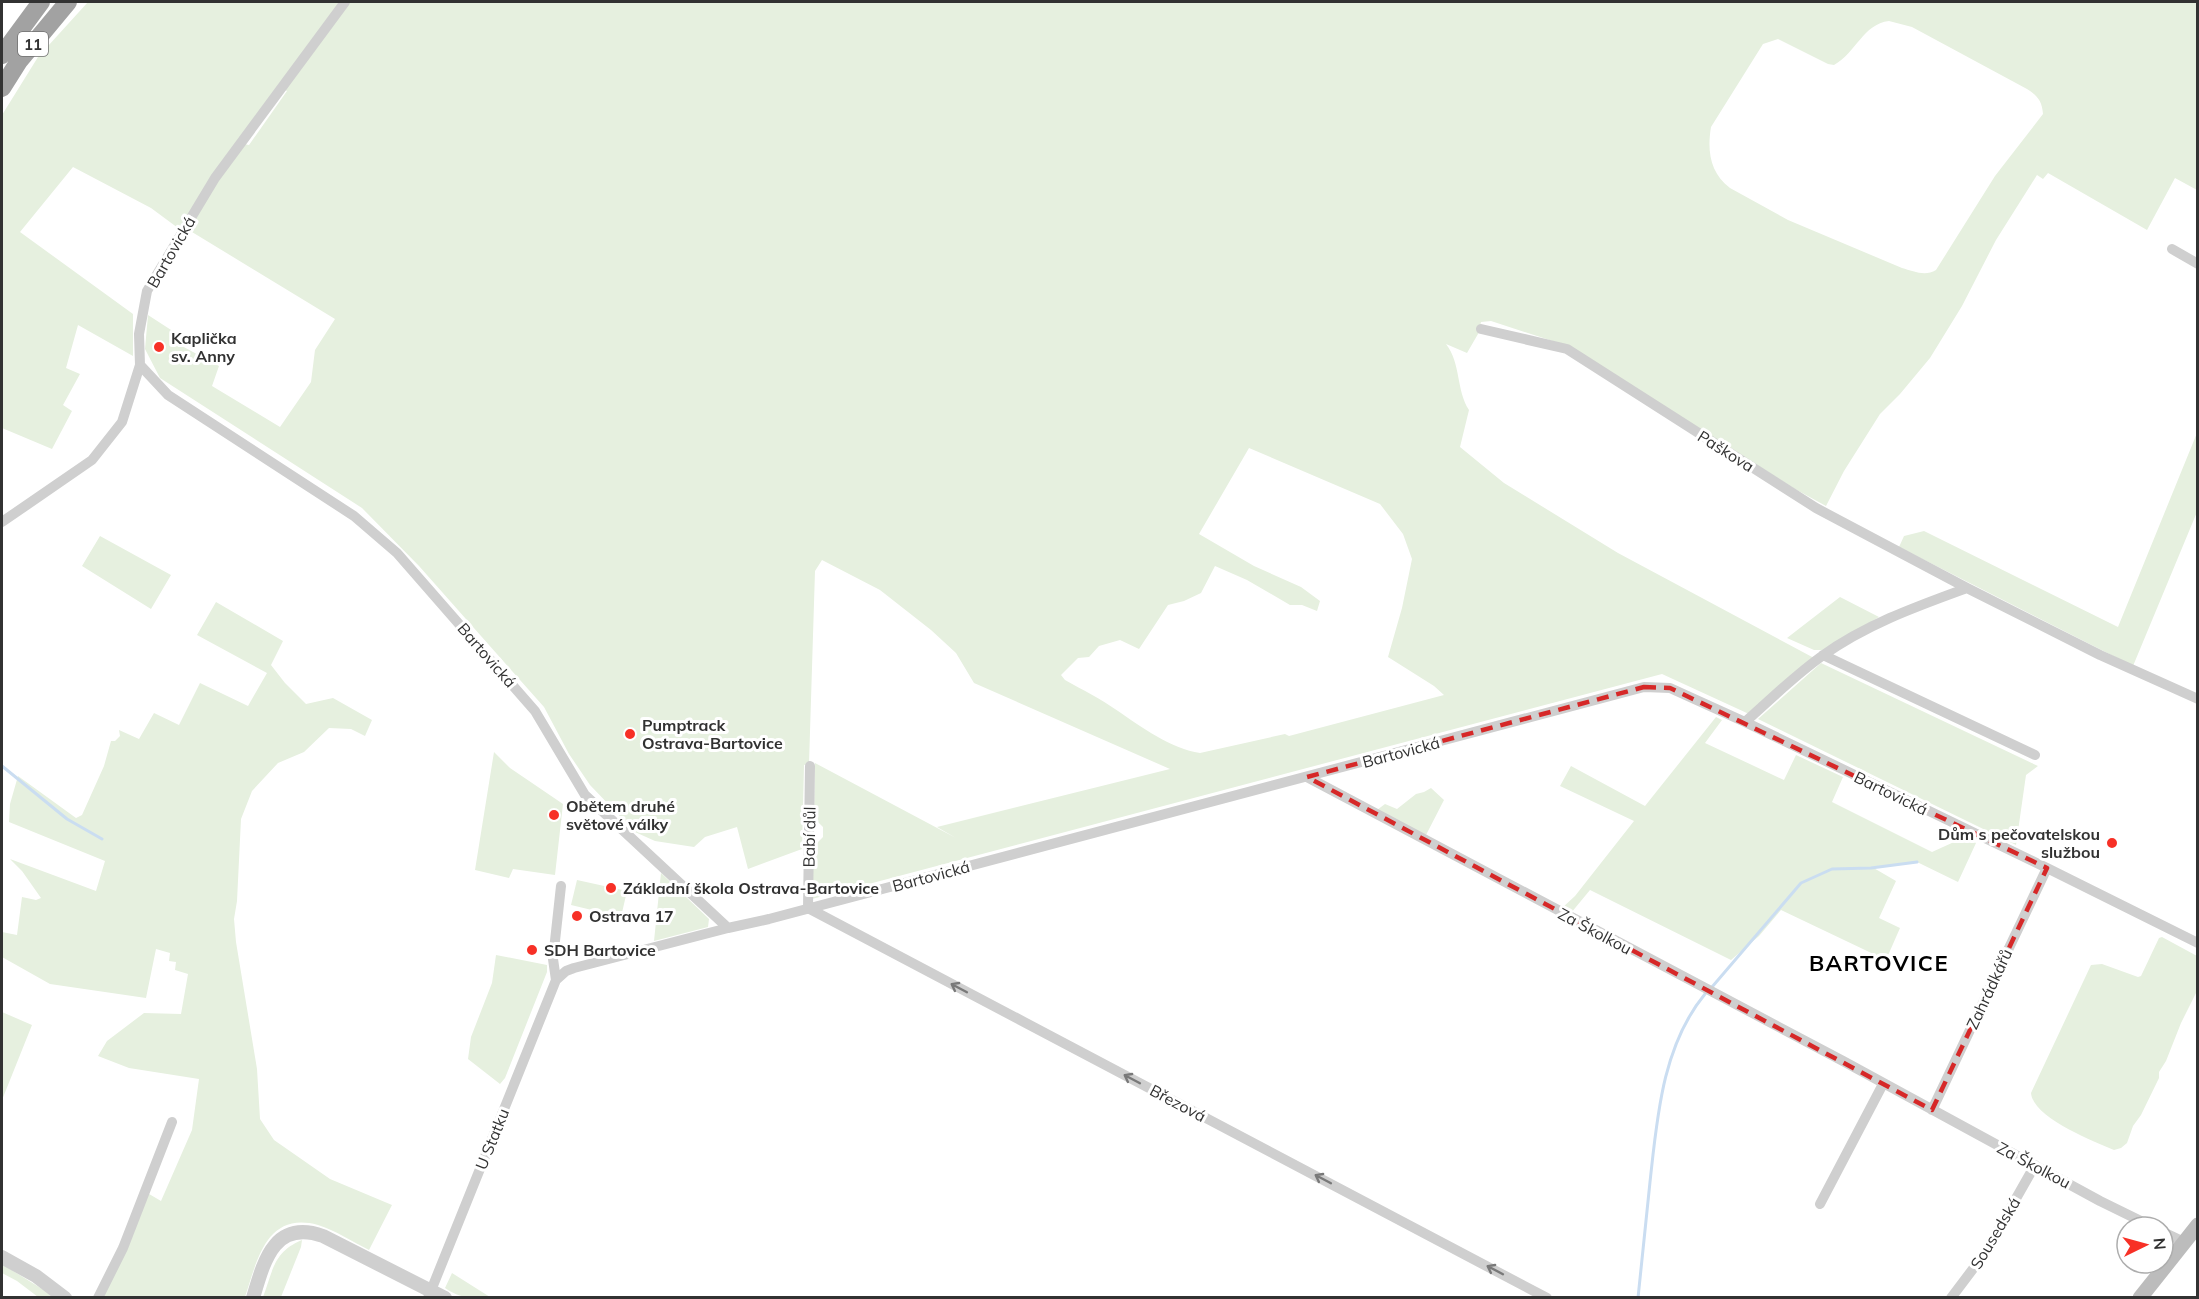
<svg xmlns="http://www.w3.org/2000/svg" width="2199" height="1299" font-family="Mulish,sans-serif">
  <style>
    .green { fill: #e6f0df; fill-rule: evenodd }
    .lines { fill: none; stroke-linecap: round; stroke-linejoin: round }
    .stream { stroke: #caddf1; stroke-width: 3 }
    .minor { stroke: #cfcfcf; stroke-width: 10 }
    .tertiary { stroke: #cfcfcf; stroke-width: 14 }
    .secondary { stroke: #bcbcbc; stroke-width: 15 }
    .trunk { stroke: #a2a2a2; stroke-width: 18 }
    .oneway { stroke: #797979 }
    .marked { fill: none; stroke: #d62828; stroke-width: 4.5; stroke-dasharray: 12 8; stroke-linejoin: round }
    .poi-dot { fill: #f73026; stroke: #fff; stroke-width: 2 }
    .labels { text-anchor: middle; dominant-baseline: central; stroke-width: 6; stroke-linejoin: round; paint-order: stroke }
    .shield { fill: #fff; stroke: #707070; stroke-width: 1.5 }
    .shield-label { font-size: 15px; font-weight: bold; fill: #323232 }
    .street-label { font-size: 16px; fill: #323232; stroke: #fff }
    .poi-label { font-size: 16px; font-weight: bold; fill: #323232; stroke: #fff; text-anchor: start }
    .district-label { font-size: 22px; font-weight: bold; letter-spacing: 1.5px; fill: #000; stroke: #fff }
  </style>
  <rect width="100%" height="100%" fill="#fff"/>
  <path class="green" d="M88,2H2197V190L2175,178L2147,230L2048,173L2043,179L2037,175L1996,240L1962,306L1930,358L1900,394L1880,414L1844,471L1826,506L1795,489L1571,347L1491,321L1481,322L1478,334L1467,353L1446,344C1461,363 1456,390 1469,410L1460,447L1504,483L1618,553L1814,658L1749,714L1662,674L812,899L813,847L823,837V827L814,818L815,763L956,838L937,827L1170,769L974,683L956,653L931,630L880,590L822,560L815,571L809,764L804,765L802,849L748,869L737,827L705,837L694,847L655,841L635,832L590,785L569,754L544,707L419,566L362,508L160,378L145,349L148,315L185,339L180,345L219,366L212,386L280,427L311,382L315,350L335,319L192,232L178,228L151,208L73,167L20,232L133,314V356L78,325L66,368L80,374L63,405L72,411L52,449L2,428V115L38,57ZM1889,21L1912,27L2027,89C2038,96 2042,101 2043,114L1995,176L1936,270C1925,277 1913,271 1902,268L1788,220L1730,188C1710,173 1707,151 1711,127L1763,44L1778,39L1828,64L1834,65C1856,53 1863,24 1889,21ZM278,86L287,91L249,145L239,143ZM1249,448L1380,504L1403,534L1412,559L1402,608L1388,657L1434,686L1444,695L1289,736L1285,734L1200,753C1172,749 1141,727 1118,711C1101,699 1083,690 1065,680L1061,675L1078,658L1089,657L1099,646L1120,640L1139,649L1168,605L1184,601L1201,593L1215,566L1247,580L1290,605H1302L1317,611L1320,601L1301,587L1254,566L1199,534Z
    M2197,433V512L2133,666L1899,547L1904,536L1924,531L2118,627Z
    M100,536L171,575L151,609L82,566Z
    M1840,597L1879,617L1824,650H1814L1787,638Z
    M216,602L283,641L271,665L285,683L306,704L333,698L372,720L365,736L351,729L329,728L304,752L278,763L252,791L241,819L237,901L234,919L236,942L257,1069L260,1119L274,1140L330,1179L392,1205L369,1250C353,1242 335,1230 318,1225C266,1211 257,1261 245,1297H102L144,1191L161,1201L192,1130L199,1079L129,1068L98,1056L107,1041L144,1013L181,1014L188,974L175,970L176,962L169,961L170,953L156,949L146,998L50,984L2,957V932L17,935L22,897L36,900L41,898L22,871L10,859L96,891L105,861L9,822L10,804L18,776L76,818L82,815L104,766L111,741H115L120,736L119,730L139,739L154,713L179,725L200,683L248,706L267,673L197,635Z
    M1821,663L2038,766L2026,775L2016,845L1758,719Z
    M1716,717L1722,720L1705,743L1784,780L1796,755L1843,777L1832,802L1932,852L1965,837L1976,843L1958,882L1917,862L1872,867L1896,881L1879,918L1900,928L1886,960L1781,910L1759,936L1731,960L1590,890L1571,913L1562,908L1575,896L1634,821L1560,786L1571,766L1645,806Z
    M494,752L510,768L563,804L555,875L513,869L509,878L475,870Z
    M1431,788L1444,800L1426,835L1377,810L1385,804L1397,809L1416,794L1424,792Z
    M661,873L709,919L708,927L654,941Z
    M577,880L627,891L621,917L571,905Z
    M2162,937L2197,956V991L2181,1023L2166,1061L2159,1072V1078L2141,1115L2133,1126L2127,1143L2121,1148L2114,1150C2093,1141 2033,1118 2031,1093L2091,965L2102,964L2138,977L2141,976L2159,938Z
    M496,955L547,965V972L505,1078L500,1084L468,1059L471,1037L492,983Z
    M2,1012L32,1025L2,1100Z
    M302,1240L301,1247L281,1297H263C273,1271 273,1252 302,1240Z
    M2,1264L55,1297H38L17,1281L2,1273Z
    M452,1273L490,1297C471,1298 461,1299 445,1288Z"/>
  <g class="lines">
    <path class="stream" d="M2,766L67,819L102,839
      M1712,987L1801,883L1832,869L1871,868L1917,862
      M1638,1298C1642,1259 1646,1221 1650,1182C1657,1119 1662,1046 1705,994"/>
    <path class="minor" d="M2172,249L2198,264
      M1481,329L1567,349L1816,508L1967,588L2100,655L2198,699
      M140,365L168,395L354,516L397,553L535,711L585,795L728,928L769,919L1644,687L1670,688L1745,722L2047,868L2198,943
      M2,522L92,460L122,422L140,365L139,334L147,291L215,178L345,2
      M1823,655L2035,755
      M1745,722C1770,700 1794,676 1822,656C1867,624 1915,607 1967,588
      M810,766L808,908L1547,1298
      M1307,777L1843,1061L2100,1201L2153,1227
      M556,980L553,959L561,886
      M1932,1110L2047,868
      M1820,1204L1883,1084
      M2163,1232L2184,1242
      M98,1298L123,1248L172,1122
      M428,1298L556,980L566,971L574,968L728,928
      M1951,1298L1985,1253L2035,1165"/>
    <path class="tertiary" d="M2,1257L36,1276L65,1298
      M253,1298C264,1261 274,1219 323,1236L445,1298"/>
    <path class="secondary" d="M2140,1298L2198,1225"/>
    <path class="trunk" d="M2,55L41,2
      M2,88L19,61L68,2"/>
  </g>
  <defs><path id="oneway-shaft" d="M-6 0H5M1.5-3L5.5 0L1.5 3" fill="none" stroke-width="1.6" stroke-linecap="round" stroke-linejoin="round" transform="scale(1.5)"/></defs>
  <g class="oneway">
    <use href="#oneway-shaft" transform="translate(959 988) rotate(-152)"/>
    <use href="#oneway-shaft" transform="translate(1132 1079) rotate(-152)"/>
    <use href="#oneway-shaft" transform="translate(1323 1179) rotate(-152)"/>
    <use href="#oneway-shaft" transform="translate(1495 1270) rotate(-152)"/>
  </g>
  <path class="marked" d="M1644,687L1670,688L2047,868L1932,1110L1307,777Z"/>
  <g class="poi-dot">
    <circle cx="159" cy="347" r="6"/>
    <circle cx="630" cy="734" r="6"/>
    <circle cx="554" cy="815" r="6"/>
    <circle cx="2112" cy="843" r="6"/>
    <circle cx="611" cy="888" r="6"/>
    <circle cx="577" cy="916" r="6"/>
    <circle cx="532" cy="950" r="6"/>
  </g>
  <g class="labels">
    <rect class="shield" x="18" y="32" width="30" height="24" rx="4.5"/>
    <g class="shield-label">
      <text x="33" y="44">11</text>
    </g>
    <g class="street-label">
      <text transform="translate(171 252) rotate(-60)">Bartovická</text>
      <text transform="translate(1726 451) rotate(32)">Paškova</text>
      <text transform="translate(487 655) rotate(49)">Bartovická</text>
      <text transform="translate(1401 752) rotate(-15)">Bartovická</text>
      <text transform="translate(1891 793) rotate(26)">Bartovická</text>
      <text transform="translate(809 837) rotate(-89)">Babí důl</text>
      <text transform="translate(931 876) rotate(-15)">Bartovická</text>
      <text transform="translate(1595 931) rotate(28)">Za Školkou</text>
      <text transform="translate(1989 989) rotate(-65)">Zahrádkářů</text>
      <text transform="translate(1178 1103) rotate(28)">Březová</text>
      <text transform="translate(492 1139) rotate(-68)">U Statku</text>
      <text transform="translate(2034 1165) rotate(28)">Za Školkou</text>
      <text transform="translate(1995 1233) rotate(-59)">Sousedská</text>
    </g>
    <g class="poi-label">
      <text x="171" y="338">Kaplička<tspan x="171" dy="18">sv. Anny</tspan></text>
      <text x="642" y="725">Pumptrack<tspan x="642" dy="18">Ostrava-Bartovice</tspan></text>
      <text x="566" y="806">Obětem druhé<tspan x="566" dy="18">světové války</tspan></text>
      <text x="2100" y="834" text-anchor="end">Dům s pečovatelskou<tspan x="2100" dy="18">službou</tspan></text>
      <text x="623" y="888">Základní škola Ostrava-Bartovice</text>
      <text x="589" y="916">Ostrava 17</text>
      <text x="544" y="950">SDH Bartovice</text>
    </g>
    <g class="district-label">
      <text x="1879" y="963">BARTOVICE</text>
    </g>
  </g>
  <rect width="2199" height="1299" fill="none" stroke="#323232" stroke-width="6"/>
  <g transform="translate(2145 1245) rotate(85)"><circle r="28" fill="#ffffff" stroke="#adadad" stroke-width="1.5"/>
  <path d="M0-4.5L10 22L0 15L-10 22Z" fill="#f73026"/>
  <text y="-9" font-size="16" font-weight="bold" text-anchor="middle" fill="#323232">N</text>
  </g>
</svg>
